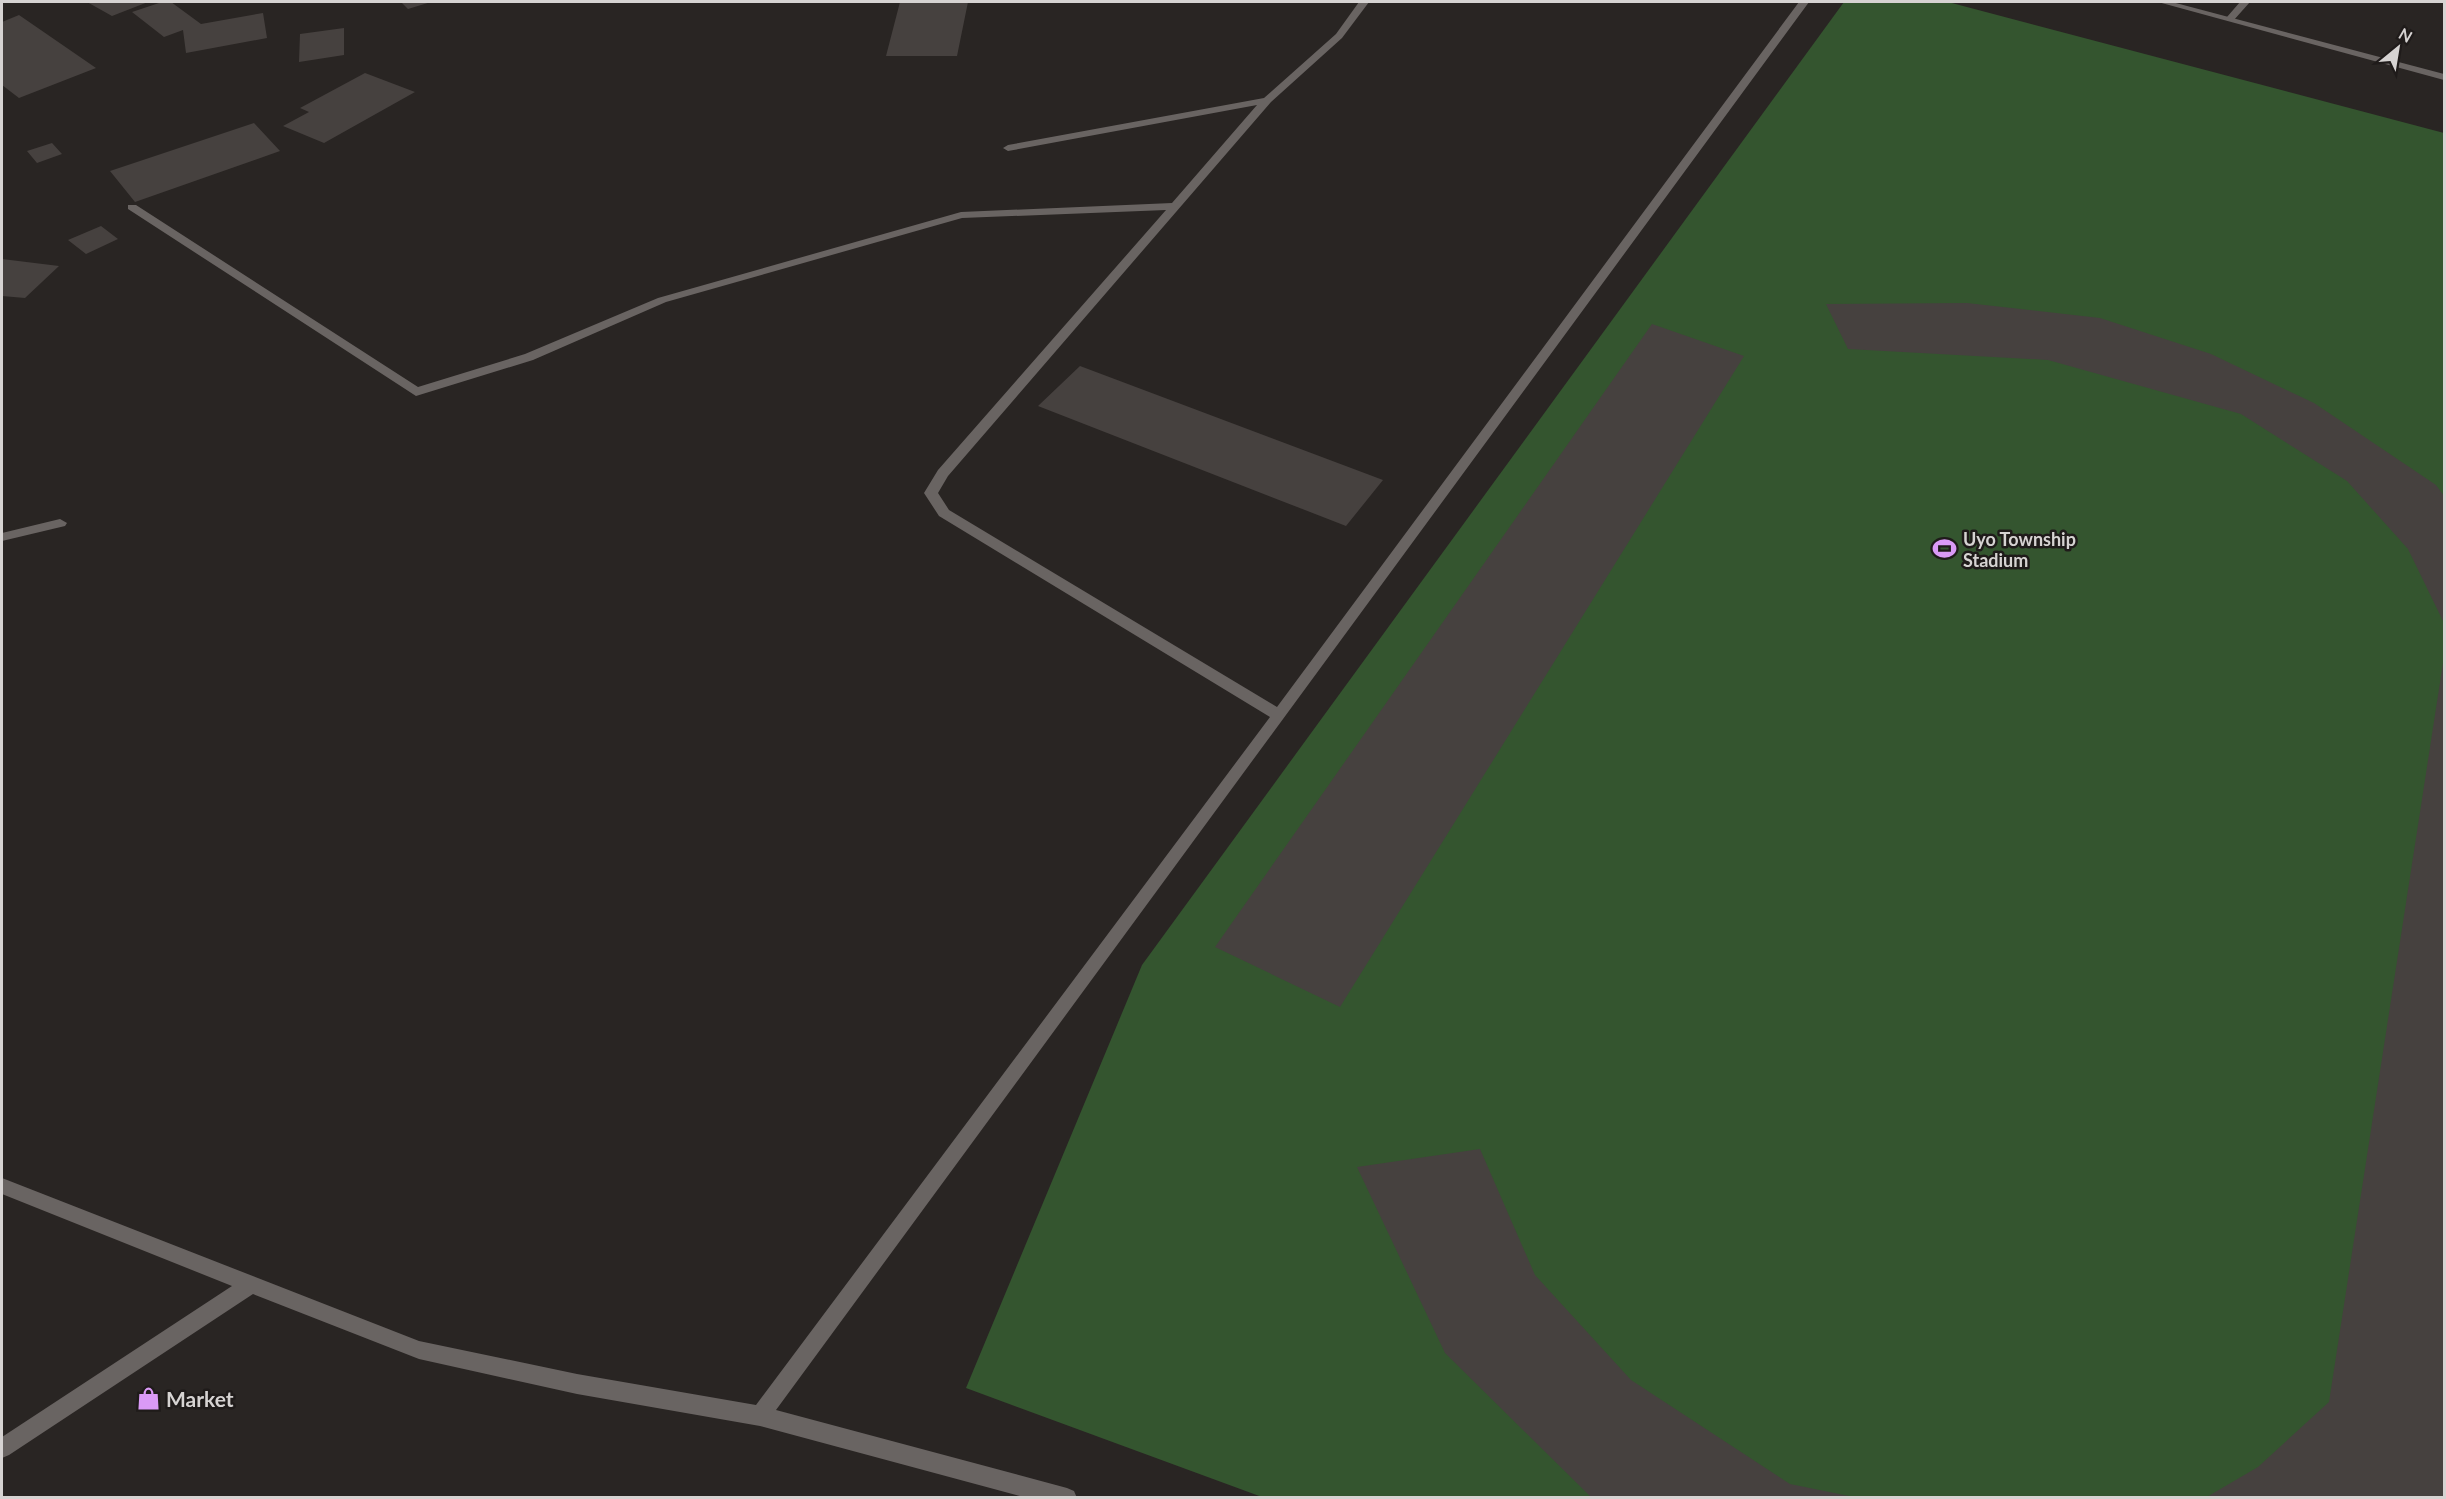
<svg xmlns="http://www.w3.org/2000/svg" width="2446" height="1499" font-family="Lato,sans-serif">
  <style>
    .green { fill: #34552f }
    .building { fill: #46413f }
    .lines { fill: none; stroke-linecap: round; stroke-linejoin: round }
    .service { fill: #696462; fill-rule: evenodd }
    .minor { fill: #696462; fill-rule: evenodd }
    .tertiary { fill: #696462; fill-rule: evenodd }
    .labels { text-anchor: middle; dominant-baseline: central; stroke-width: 5; stroke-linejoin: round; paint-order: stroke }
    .poi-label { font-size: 18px; font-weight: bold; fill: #d6d3d2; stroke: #1f1b1a; text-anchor: start }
    .near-poi-label { font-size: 21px; font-weight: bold; fill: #d6d3d2; stroke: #1f1b1a; text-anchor: start }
  </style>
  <rect width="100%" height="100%" fill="#292523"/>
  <path class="green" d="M1844,2H1948L2444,133V1497H1262L966,1388L1142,965Z"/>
  <path class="building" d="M87,2H148L112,16Z
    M162,2H171L201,24L263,13L267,38L186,53L183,30L164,37L132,12Z
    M401,2H431L408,9Z
    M900,2H968L957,56H886Z
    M19,15L96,68L19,98L2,85V22Z
    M344,28V55L299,62L300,34Z
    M365,73L415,92L324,143L283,126L309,112L300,108Z
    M254,123L280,151L135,202L110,171Z
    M52,143L62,154L37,163L27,151Z
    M101,226L118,239L86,254L68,240Z
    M2,259L59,266L25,298L2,296Z
    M1967,303L2100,318L2211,354L2314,403L2436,485L2444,496V623L2408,549L2347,481L2241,414L2048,360L1848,349L1826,304Z
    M1652,324L1744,356L1340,1007L1215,947Z
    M1080,366L1383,480L1346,526L1038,406Z
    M2443,663L2444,1498H2205L2258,1467L2329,1402Z
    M1480,1149L1535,1275L1631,1380L1790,1484L1859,1498H1592L1445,1353L1357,1167Z"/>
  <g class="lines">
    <path class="service" d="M60,519L67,523L65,526L2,541V533Z"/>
    <path class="minor" d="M1359,2H1369L1342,38L1271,102L948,476L938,493L949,510L1277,707L1799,2H1809L776,1410L1067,1488L1074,1491L1077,1498H1027L760,1426L577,1394L419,1359L253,1294L9,1455L2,1458V1437L232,1286L2,1194V1178L419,1341L577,1374L756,1405L1270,717L939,516L924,493L938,470L1166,210L962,218L666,302L533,360L416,396L128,209V205H136L418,387L525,354L658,298L961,212L1172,203L1257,105L1008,151L1003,148L1008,145L1264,98L1336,34Z
      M2240,2H2250L2233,21H2227V17Z"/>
    <path class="tertiary" d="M2158,2H2172L2444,74V80Z"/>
  </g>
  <defs>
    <symbol id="stadium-bare" viewBox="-9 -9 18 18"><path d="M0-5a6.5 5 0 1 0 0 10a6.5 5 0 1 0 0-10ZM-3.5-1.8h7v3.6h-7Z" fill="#da9af6" stroke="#1f1b1a" stroke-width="2.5" paint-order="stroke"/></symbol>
    <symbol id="shop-bare" viewBox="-9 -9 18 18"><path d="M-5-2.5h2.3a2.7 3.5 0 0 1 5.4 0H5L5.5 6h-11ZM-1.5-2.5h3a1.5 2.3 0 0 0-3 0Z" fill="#da9af6" stroke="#1f1b1a" stroke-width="2.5" paint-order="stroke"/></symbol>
  </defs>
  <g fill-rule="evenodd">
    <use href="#stadium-bare" x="1928" y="532" width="33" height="33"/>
    <use href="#shop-bare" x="132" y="1382" width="33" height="33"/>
  </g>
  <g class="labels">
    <g class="poi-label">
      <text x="1963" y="539">Uyo Township<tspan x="1963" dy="21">Stadium</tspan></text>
    </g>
    <g class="near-poi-label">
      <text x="166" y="1398">Market</text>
    </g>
  </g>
  <rect width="2446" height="1499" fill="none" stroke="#d6d3d2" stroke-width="6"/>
  <g transform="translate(2398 48) rotate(30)" stroke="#1f1b1a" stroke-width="4.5" paint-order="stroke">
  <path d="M0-4.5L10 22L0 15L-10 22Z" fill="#d6d3d2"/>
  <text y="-9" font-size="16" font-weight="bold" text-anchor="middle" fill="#d6d3d2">N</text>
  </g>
</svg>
